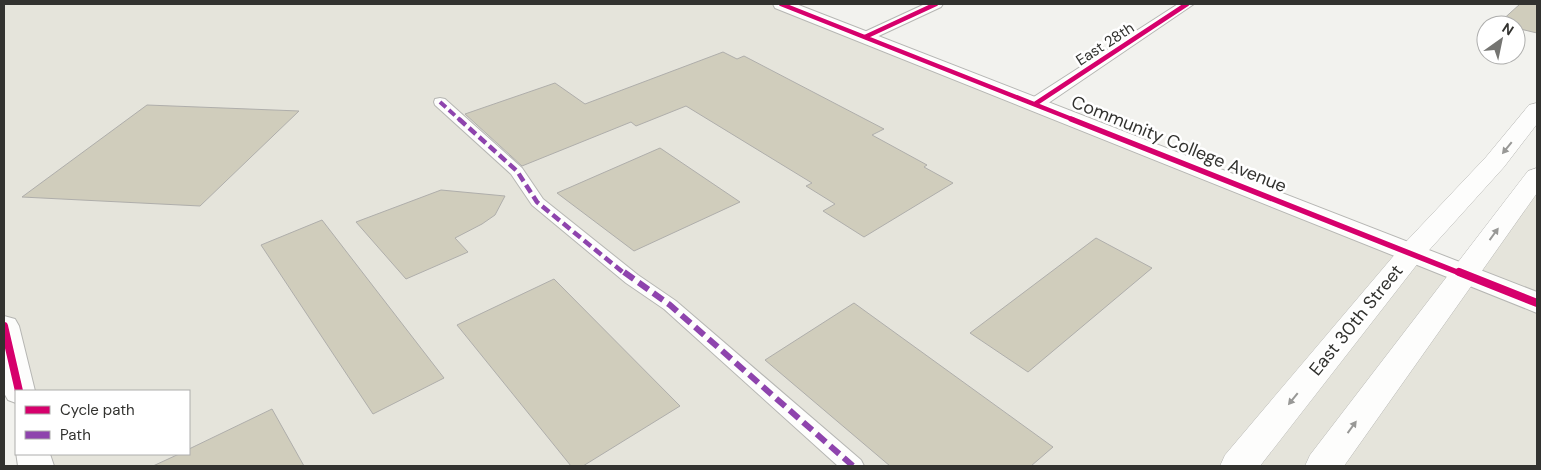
<svg xmlns="http://www.w3.org/2000/svg" width="1541" height="470" font-family="'DM Sans',sans-serif">
  <style>
    .built { fill: #e5e4db }
    .building { fill: #d0cdbc; stroke: #afaeab }
    .lines { fill: none; stroke-linecap: round; stroke-linejoin: round }
    .pedestrian-casing { stroke: #b6b6b3; stroke-width: 2 }
    .minor-casing { stroke: #b6b6b3; stroke-width: 2 }
    .tertiary-casing { stroke: #b6b6b3; stroke-width: 2 }
    .secondary-casing { stroke: #b6b6b3; stroke-width: 1 }
    .pedestrian { fill: #fdfdfc; fill-rule: evenodd }
    .minor { fill: #fdfdfc; fill-rule: evenodd }
    .tertiary { fill: #fdfdfc; fill-rule: evenodd }
    .secondary { fill: #fdfdfc; fill-rule: evenodd }
    .quiet-far2 { stroke: #8e44ad; stroke-width: 4; stroke-dasharray: 8 4; stroke-linecap: butt }
    .quiet-far1 { stroke: #8e44ad; stroke-width: 4.5; stroke-dasharray: 9 4.5; stroke-linecap: butt }
    .quiet { stroke: #8e44ad; stroke-width: 6; stroke-dasharray: 12 6; stroke-linecap: butt }
    .cycleway-far2-casing { stroke: #fff; stroke-width: 7 }
    .cycleway-far1-casing { stroke: #fff; stroke-width: 9 }
    .cycleway-casing { stroke: #fff; stroke-width: 11 }
    .cycleway-far2 { stroke: #d6006c; stroke-width: 4.5 }
    .cycleway-far1 { stroke: #d6006c; stroke-width: 5.5 }
    .cycleway { stroke: #d6006c; stroke-width: 8 }
    .oneway { fill: #989896 }
    .labels { text-anchor: middle; dominant-baseline: central; stroke-width: 5; stroke-linejoin: round; paint-order: stroke }
    .far-street-label { font-size: 15px; fill: #32322f; stroke: #fff }
    .street-label { font-size: 18px; fill: #32322f; stroke: #fff }
  </style>
  <rect width="100%" height="100%" fill="#f2f2ee"/>
  <path class="built" d="M4,4H781L1465,274L1537,176V466H36L33,454H189V391H19L4,326Z"/>
  <path class="building" d="M1520,4H1537V33L1516,28V25L1499,23Z
    M723,52L737,59L744,56L884,129L872,135L927,165L924,167L953,183L864,237L823,211L835,204L806,186L812,183L686,106L636,126L631,122L522,166L465,114L555,83L585,104Z
    M147,105L299,111L200,206L22,197Z
    M660,148L740,202L634,251L557,193Z
    M441,190L505,196L495,215L482,224L455,238L468,252L406,279L356,222Z
    M322,220L444,378L373,414L261,245Z
    M1096,238L1152,268L1028,372L970,333Z
    M554,279L680,406L583,466H571L457,325Z
    M854,303L1053,447L1031,466H890L765,360Z
    M272,409L304,466H153L179,454H189V449Z"/>
  <g class="lines">
    <defs>
      <path id="pedestrian" d="M440,98L445,99L522,168L543,199L638,275L676,301L861,460L864,466H838L664,309L626,283L532,205L511,174L435,105L434,102L435,99Z"/>
      <path id="minor" d="M925,4H943L941,7L870,40H860L858,37L860,34Z
        M1178,4H1194L1041,108H1029L1027,104L1029,100Z"/>
      <path id="tertiary" d="M773,4H796L1537,292V313L775,8Z
        M4,316L15,319L19,326L35,391H16V403L8,400L4,393Z
        M16,452L50,454L54,466H18Z"/>
      <path id="secondary" d="M1537,103V124L1504,167L1422,258L1260,466H1220L1225,455L1402,246L1486,157L1529,105Z
        M1537,168V193L1344,466H1305L1310,455L1528,171Z"/>
    </defs>
    <use href="#pedestrian" class="pedestrian-casing"/>
    <use href="#minor" class="minor-casing"/>
    <use href="#tertiary" class="tertiary-casing"/>
    <use href="#secondary" class="secondary-casing"/>
    <use href="#pedestrian" class="pedestrian"/>
    <use href="#minor" class="minor"/>
    <use href="#tertiary" class="tertiary"/>
    <use href="#secondary" class="secondary"/>
    <path class="quiet-far2" d="M440,102L460,120"/>
    <path class="quiet-far1" d="M459,119L517,171L537,202L625,274"/>
    <path class="quiet" d="M624,272L670,305L853,466"/>
    <defs>
      <path id="cycleway-far2" d="M781,4L1074,120
        M865,37L936,4
        M1035,104L1187,4"/>
      <path id="cycleway-far1" d="M1071,119L1462,274"/>
      <path id="cycleway" d="M1459,272L1537,303
        M4,326L19,391"/>
    </defs>
    <use href="#cycleway-far2" class="cycleway-far2-casing"/>
    <use href="#cycleway-far1" class="cycleway-far1-casing"/>
    <use href="#cycleway" class="cycleway-casing"/>
    <use href="#cycleway-far2" class="cycleway-far2"/>
    <use href="#cycleway-far1" class="cycleway-far1"/>
    <use href="#cycleway" class="cycleway"/>
  </g>
  <defs><path id="oneway-solid" d="M-6-.8H1V-3.2L6.5 0L1 3.2V.8H-6Z" transform="scale(1.25)"/></defs>
  <g class="oneway">
    <use href="#oneway-solid" transform="translate(1507 148) rotate(129)"/>
    <use href="#oneway-solid" transform="translate(1494 234) rotate(-54)"/>
    <use href="#oneway-solid" transform="translate(1293 399) rotate(129)"/>
    <use href="#oneway-solid" transform="translate(1352 427) rotate(-54)"/>
  </g>
  <g class="labels">
    <g class="far-street-label">
      <text transform="translate(1105 44) rotate(-33)">East 28th</text>
    </g>
    <g class="street-label">
      <text transform="translate(1179 144) rotate(22)">Community College Avenue</text>
      <text transform="translate(1356 320) rotate(-51)">East 30th Street</text>
    </g>
  </g>
  <rect width="1541" height="470" fill="none" stroke="#32322f" stroke-width="10"/>
  <rect x="15" y="390" width="175" height="65" fill="#ffffff" stroke="#adadac"/>
  <rect x="25" y="406" width="25" height="8" fill="#d6006c" stroke="#adadac"/>
  <text x="60" y="415" font-size="15" fill="#32322f">Cycle path</text>
  <rect x="25" y="431" width="25" height="8" fill="#8e44ad" stroke="#adadac"/>
  <text x="60" y="440" font-size="15" fill="#32322f">Path</text>
  <g transform="translate(1501 40) rotate(33)"><circle r="24" fill="#ffffff" stroke="#adadac"/>
  <path d="M0-4L9 19L0 12L-9 19Z" fill="#757572"/>
  <text y="-8" font-size="14" font-weight="bold" text-anchor="middle" fill="#32322f">N</text>
  </g>
</svg>
